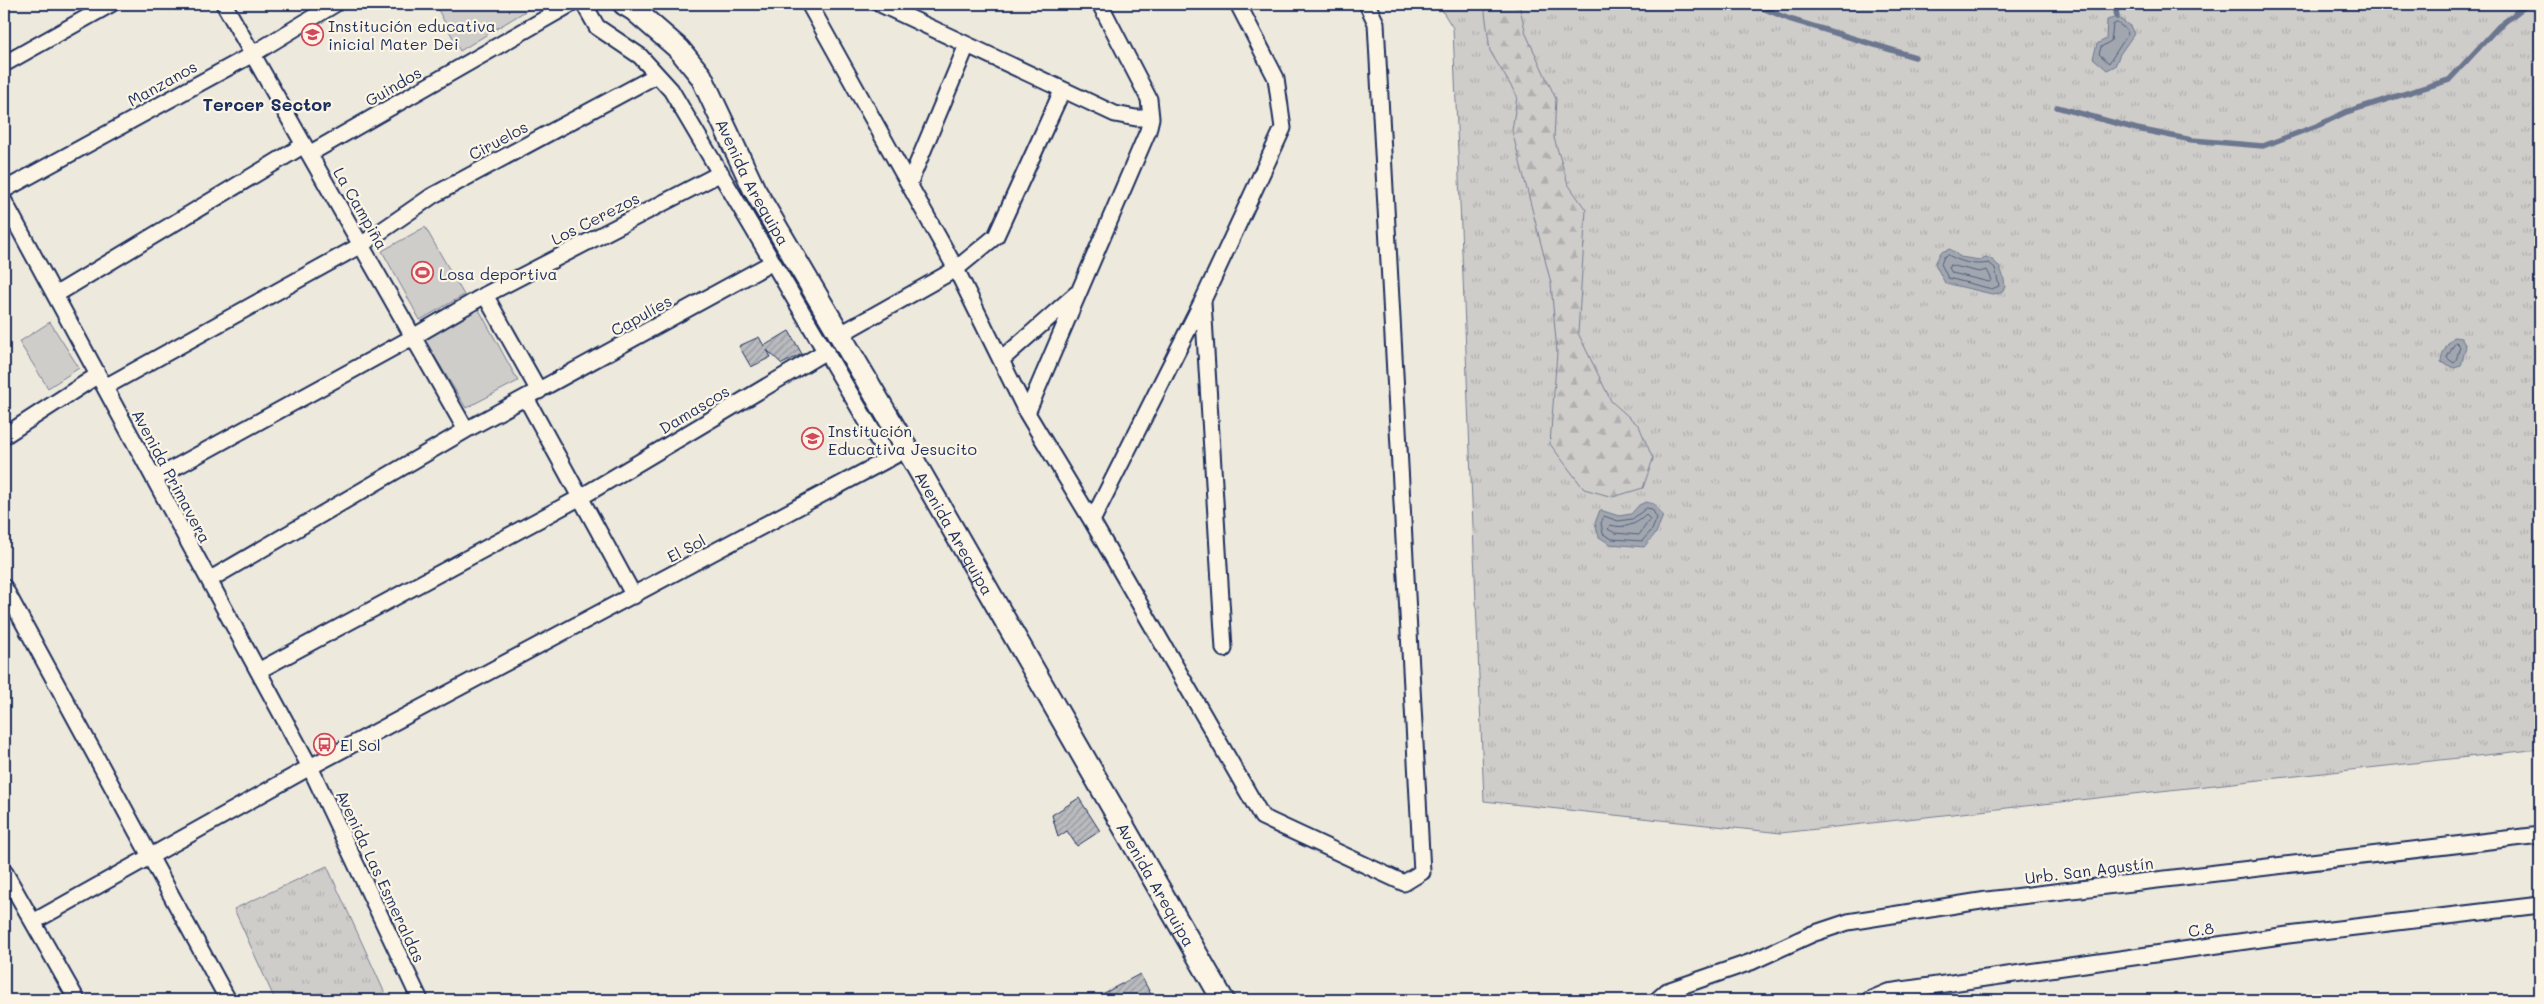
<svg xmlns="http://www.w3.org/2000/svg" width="2544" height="1004" font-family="Mali,sans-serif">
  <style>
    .grass { fill: url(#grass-tufts); stroke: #757e94 }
    .forest { fill: url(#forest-firs); stroke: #757e94 }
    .park { fill: #cfcdca; stroke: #757e94 }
    .water { fill: #a2a7af; stroke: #6c778f }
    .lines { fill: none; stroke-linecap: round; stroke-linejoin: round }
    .shore { stroke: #515f7e; stroke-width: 1 }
    .stream { stroke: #6c778f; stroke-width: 5.5 }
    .building { fill: url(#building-hatch); stroke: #1b2f5e }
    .street-casing { stroke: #1b2f5e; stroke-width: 19 }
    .secondary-casing { stroke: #1b2f5e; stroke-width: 25 }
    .street { stroke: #fcf5e5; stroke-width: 15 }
    .secondary { stroke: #fcf5e5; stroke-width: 21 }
    .labels { text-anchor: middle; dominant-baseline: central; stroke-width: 4.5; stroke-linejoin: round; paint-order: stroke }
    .poi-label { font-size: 16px; fill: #1b2f5e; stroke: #fcf5e5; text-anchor: start }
    .street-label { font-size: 16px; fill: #1b2f5e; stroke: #fcf5e5 }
    .neighbourhood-label { font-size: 18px; font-weight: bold; fill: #1b2f5e; stroke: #fcf5e5 }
  </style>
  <defs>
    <pattern id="grass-tufts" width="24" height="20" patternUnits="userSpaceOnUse" patternTransform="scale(1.25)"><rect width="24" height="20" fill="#cfcdca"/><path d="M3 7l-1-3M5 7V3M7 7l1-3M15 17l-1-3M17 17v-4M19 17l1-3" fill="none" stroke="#b1b0b0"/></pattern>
    <pattern id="forest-firs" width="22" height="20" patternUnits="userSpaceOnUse" patternTransform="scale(1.25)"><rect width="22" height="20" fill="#cfcdca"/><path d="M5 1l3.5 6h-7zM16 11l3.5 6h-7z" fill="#b1b0b0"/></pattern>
    <pattern id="building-hatch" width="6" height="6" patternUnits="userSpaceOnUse" patternTransform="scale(1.25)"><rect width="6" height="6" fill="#babbbe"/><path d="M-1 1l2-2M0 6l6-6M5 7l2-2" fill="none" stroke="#96989e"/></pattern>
  </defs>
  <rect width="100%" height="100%" fill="#eee9dd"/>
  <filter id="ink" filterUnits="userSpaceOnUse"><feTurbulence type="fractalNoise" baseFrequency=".02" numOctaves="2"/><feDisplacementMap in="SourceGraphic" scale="10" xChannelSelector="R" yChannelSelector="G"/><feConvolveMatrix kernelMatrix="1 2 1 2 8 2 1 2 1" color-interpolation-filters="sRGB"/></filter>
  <g filter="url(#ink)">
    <path class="grass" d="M1438,4H2540V749L1781,833L1484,801L1453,28Z
      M327,866L388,1000H275L234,909Z"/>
    <path class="forest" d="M1489,4H1519L1526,34L1556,99L1554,138L1568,184L1586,210L1578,333L1611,401L1639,426L1653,459L1643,488L1613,497L1584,489L1550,444L1557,353L1551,283L1512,131L1517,96L1490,51L1485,12Z"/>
    <path class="park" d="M435,4H537L460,51Z
      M425,227L464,295L420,320L382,251Z
      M477,306L518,381L466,408L423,337Z
      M50,322L79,368L48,388L19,342Z"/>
    <path class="water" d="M2117,17L2130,26L2134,34L2120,54L2115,66L2107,70L2093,58L2097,44L2106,39L2107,20Z
      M1950,249L1960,257L1980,260L1986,257C1999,261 2004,274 2005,287L2001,293L1992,294L1945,283L1935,264L1941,252Z
      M2454,337L2461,338L2466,346L2461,366L2454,368L2441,362C2441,355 2448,342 2454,337Z
      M1646,502L1654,504L1663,516L1656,533L1644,547L1610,544L1599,537L1595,523L1600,510L1619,516L1631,514L1639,505Z"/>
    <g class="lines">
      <path class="shore" d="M2117,23L2126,29L2128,34L2109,63L2099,54L2101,47L2111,41L2113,25Z
        M1948,255C1962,262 1973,266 1989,263L1995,268L1999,286L1992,289L1948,278L1941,264L1944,257Z
        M1950,265L1979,272L1987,270L1992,280L1989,282L1952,273L1949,268Z
        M2456,342L2460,346L2456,361L2454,363L2447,358Z
        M1647,508L1652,509L1657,518L1652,530L1642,541L1612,539L1603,534L1601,523L1604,516L1618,521L1632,519Z
        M1646,515L1650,519L1639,535L1615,533L1608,529L1610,525C1624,529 1636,525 1646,515Z"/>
      <path class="stream" d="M1753,4L1789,19L1915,57
        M2115,4L2117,17
        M2057,107L2137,129L2192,140L2263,146L2319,125L2346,112L2449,80L2498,27L2528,4"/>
    </g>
    <path class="building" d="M789,331L802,354L782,364L767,350L771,357L751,367L739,346L759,337L764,346Z
      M1079,798L1100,831L1077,846L1067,831L1058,837L1052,815Z
      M1140,974L1154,1000H1091Z"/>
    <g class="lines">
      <defs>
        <path id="street" d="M224,4L466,430
          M584,4L597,27L640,56L671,90L889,459
          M809,4L956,269L1027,413L1092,521L1262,817L1404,883L1422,872L1376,23L1367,4
          M880,4L1115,114L1136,118H1151
          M4,64L111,4
          M309,154L571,4
          M909,184L967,45
          M4,190L253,54L335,4
          M4,201L310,767L420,1000
          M55,295L304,145
          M485,295L721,173
          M1203,302L1224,649
          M839,335L956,269L996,236L1062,91
          M1001,360L1076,294
          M105,387L361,245L432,196L657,75
          M526,398L634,596
          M1027,413L1148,131L1151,118L1149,99L1100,4
          M4,436L98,375
          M154,479L413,337L485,295L539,391
          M1092,521L1203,300L1283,128L1276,78L1238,4
          M209,580L466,430L773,262
          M4,587L228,1000
          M258,671L581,497L826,351
          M4,871L77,1000
          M33,922L310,767L907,449
          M1657,1000L1667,991L1751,962L1812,934L1848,922L1987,900L2540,835
          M1869,1000L1888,992L2288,935L2540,905"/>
        <g id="secondary">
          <path id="s1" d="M624,4L634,10L679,49L701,76L754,189L907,449L1223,1000"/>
        </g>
      </defs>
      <use href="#street" class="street-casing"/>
      <use href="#secondary" class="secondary-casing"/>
      <use href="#street" class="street"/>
      <use href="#secondary" class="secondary"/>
    </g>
  </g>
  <defs>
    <symbol id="school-ring" viewBox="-11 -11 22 22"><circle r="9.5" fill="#fcf5e5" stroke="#d1495b" stroke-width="1.5"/><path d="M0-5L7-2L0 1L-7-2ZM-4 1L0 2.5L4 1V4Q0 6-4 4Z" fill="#d1495b"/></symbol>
    <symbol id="stadium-ring" viewBox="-11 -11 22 22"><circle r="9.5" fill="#fcf5e5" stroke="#d1495b" stroke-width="1.5"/><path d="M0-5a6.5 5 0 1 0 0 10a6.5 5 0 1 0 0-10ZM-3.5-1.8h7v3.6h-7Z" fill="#d1495b"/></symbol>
    <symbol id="bus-ring" viewBox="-11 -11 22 22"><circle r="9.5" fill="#fcf5e5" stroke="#d1495b" stroke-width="1.5"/><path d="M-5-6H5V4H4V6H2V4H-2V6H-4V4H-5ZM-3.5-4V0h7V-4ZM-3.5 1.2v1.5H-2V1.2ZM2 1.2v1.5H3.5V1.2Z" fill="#d1495b"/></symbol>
  </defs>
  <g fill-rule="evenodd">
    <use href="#school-ring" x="300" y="22" width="25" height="25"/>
    <use href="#stadium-ring" x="410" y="260" width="25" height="25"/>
    <use href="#school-ring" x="800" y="426" width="25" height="25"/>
    <use href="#bus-ring" x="312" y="732" width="25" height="25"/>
  </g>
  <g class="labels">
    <g class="poi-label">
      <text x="328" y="25">Institución educativa<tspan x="328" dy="18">inicial Mater Dei</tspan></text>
      <text x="439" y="273">Losa deportiva</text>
      <text x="828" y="430">Institución<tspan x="828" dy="18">Educativa Jesucito</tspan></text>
      <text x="340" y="744">El Sol</text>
    </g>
    <g class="street-label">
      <text transform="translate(162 83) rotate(-29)">Manzanos</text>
      <text transform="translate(393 86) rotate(-30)">Guindos</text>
      <text transform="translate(498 140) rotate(-28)">Ciruelos</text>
      <text stroke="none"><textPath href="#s1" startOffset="224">Avenida Arequipa</textPath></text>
      <text transform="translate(361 208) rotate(60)">La Campiña</text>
      <text transform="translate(595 218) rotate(-27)">Los Cerezos</text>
      <text transform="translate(641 315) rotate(-29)">Capulíes</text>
      <text transform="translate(694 409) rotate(-31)">Damascos</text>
      <text transform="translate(172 476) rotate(62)">Avenida Primavera</text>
      <text stroke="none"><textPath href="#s1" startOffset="629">Avenida Arequipa</textPath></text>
      <text transform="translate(686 548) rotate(-28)">El Sol</text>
      <text transform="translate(2089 870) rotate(-7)">Urb. San Agustín</text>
      <text transform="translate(381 876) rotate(65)">Avenida Las Esmeraldas</text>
      <text stroke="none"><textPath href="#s1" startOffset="1034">Avenida Arequipa</textPath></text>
      <text transform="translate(2201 929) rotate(-8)">C.8</text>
    </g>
    <g class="neighbourhood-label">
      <text x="267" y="104">Tercer Sector</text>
    </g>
  </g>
  <rect width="2544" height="1004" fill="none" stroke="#fcf5e5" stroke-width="20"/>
  <rect x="10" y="10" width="2524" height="984" fill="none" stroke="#1b2f5e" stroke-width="2" filter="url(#ink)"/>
</svg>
